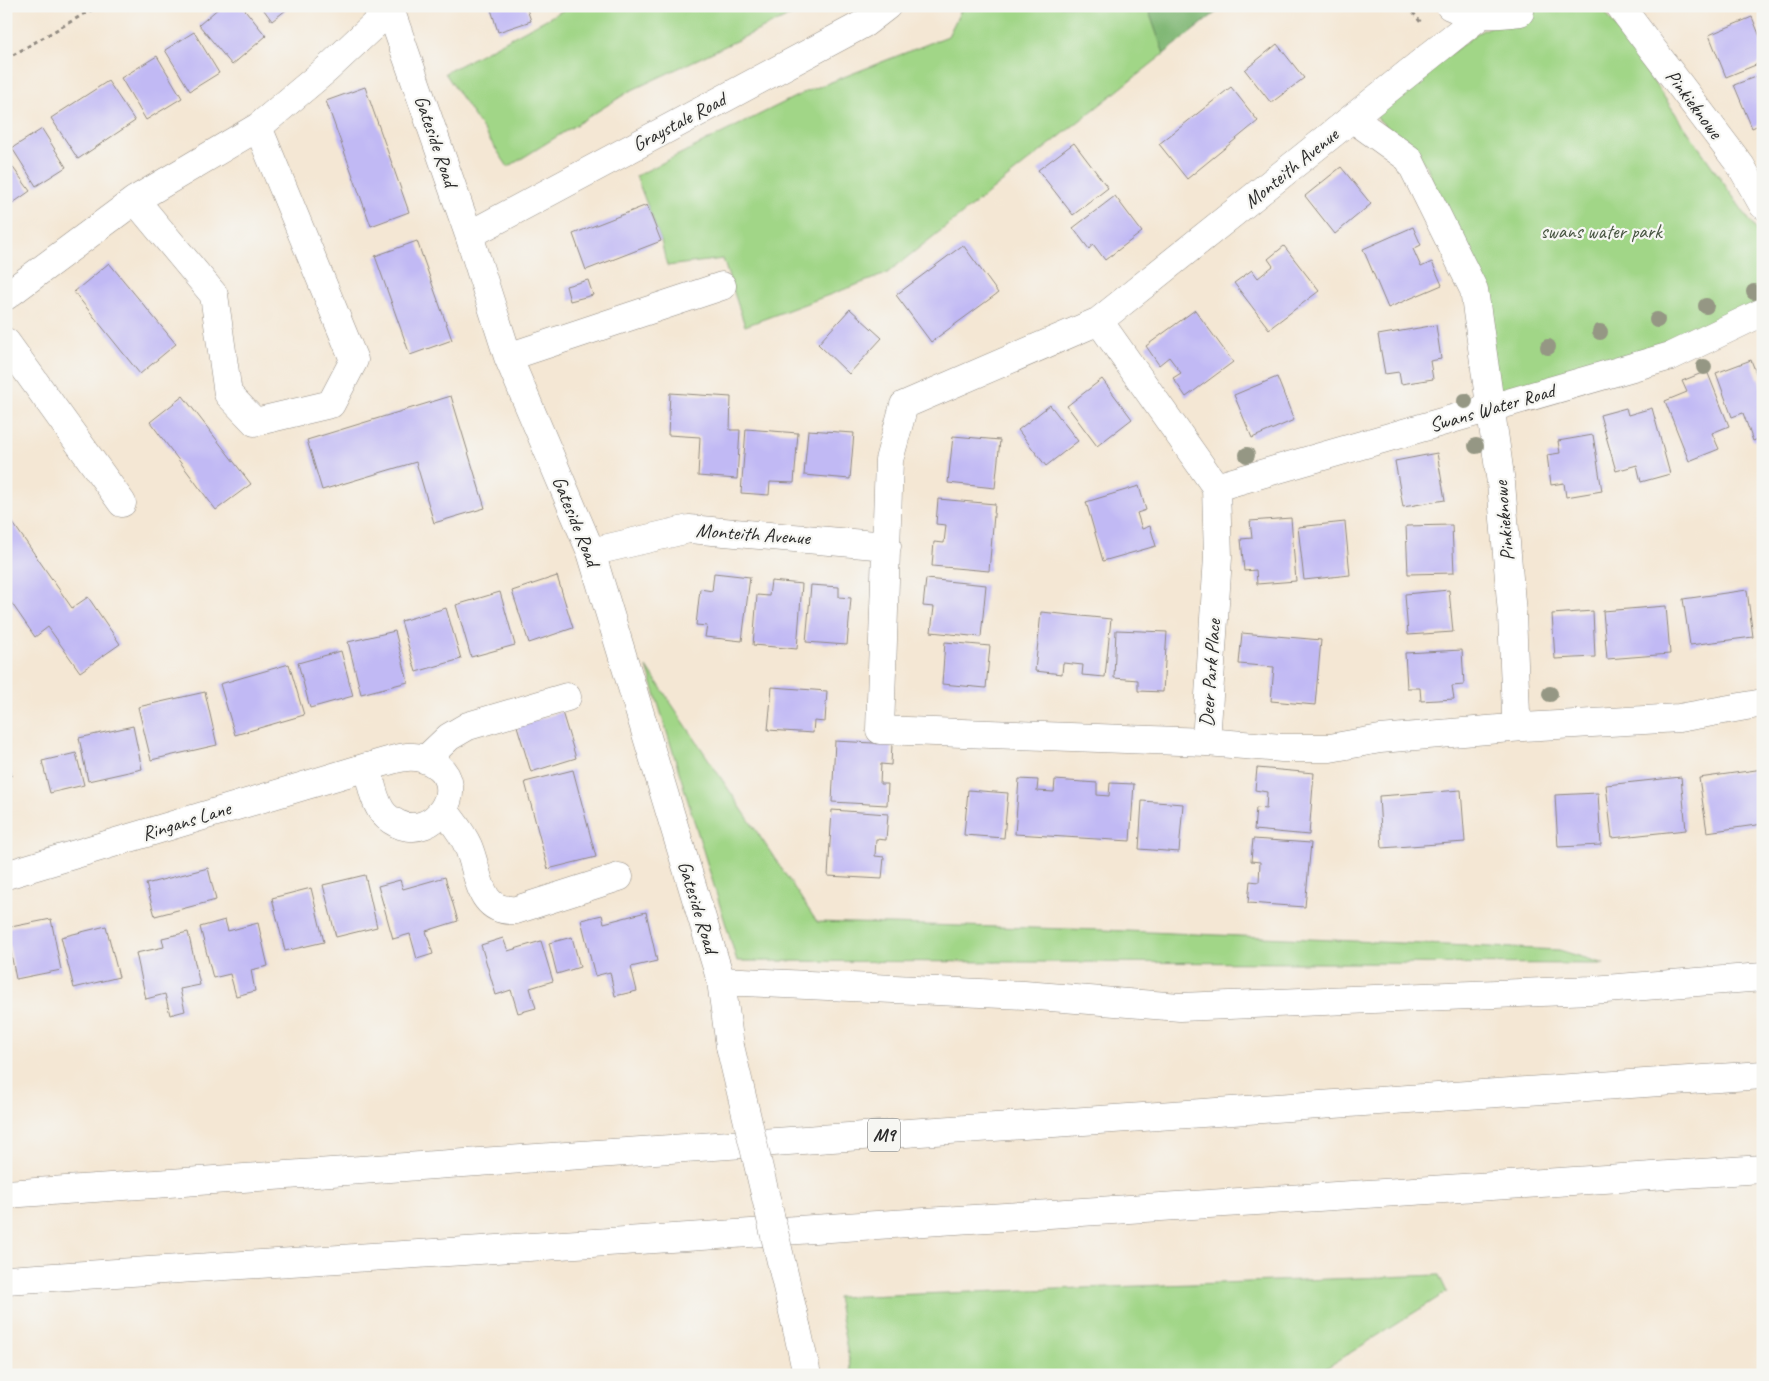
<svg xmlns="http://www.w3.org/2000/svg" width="1769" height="1381" font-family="Caveat,sans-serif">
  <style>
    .green { fill: #a1d687; stroke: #668059 }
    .forest { fill: #80b774; stroke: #567150 }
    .building { fill: #c1b9f4 }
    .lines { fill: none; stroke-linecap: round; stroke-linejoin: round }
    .minor-casing { stroke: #908980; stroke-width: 29 }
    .highway-casing { stroke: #908980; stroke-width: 29 }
    .path { stroke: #908980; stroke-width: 3; stroke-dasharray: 4 4; stroke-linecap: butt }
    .minor { stroke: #fff; stroke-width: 28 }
    .highway { stroke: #fff; stroke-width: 28 }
    .minor-bridge-casing { stroke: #908980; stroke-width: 29; stroke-linecap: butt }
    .minor-bridge { stroke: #fff; stroke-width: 28 }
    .tree { fill: #959784 }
    .labels { text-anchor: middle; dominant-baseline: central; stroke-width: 4.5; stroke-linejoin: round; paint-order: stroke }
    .shield { fill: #f6f6f2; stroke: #686867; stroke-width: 1 }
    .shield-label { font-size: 19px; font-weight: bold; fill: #2b2b2b }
    .street-label { font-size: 20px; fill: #2b2b2b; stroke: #f6f6f2 }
    .park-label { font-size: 20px; fill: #485642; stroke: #f6f6f2 }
  </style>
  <rect width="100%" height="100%" fill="#f6f6f2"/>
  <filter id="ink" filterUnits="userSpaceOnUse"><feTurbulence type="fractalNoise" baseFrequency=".02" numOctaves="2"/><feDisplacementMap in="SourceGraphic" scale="10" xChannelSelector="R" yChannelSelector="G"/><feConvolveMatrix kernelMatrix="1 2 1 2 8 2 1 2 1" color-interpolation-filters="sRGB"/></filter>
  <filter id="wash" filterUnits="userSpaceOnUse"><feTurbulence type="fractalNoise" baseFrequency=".0096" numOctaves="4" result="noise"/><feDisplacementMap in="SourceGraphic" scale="20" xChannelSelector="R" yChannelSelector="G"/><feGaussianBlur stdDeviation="1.12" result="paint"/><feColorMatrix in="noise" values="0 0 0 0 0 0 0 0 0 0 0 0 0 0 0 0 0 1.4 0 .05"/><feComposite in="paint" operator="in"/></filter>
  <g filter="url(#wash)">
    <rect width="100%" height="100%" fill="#f4e7d4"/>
    <path class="green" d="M571,6H810L630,91L508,167L445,73Z
      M963,6H1155L1164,54L886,274L745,326L723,259L667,266L661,241L636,176L803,93L948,36Z
      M1528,6H1601L1763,240V301L1649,352L1498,394L1427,166L1373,114L1476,34Z
      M647,667L817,922L1103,930L1559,950L1605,964L737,961Z
      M1439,1275L1447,1292L1315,1375H852L837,1297Z"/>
    <path class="forest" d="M1147,6H1224L1164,54Z"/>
    <g id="blocks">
      <path class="building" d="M221,6H242L266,36L232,65L199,25Z
        M261,6H291L272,21Z
        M490,6H526L531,21L498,32Z
        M1752,17L1763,44V62L1726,77L1709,35Z
        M194,32L219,73L190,91L165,50Z
        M1277,44L1304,78L1271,103L1245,70Z
        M157,56L182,98L146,120L121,78Z
        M1763,74V123L1752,128L1734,85Z
        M108,81L135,121L78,159L51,118Z
        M365,87L409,212L371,226L326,101Z
        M1231,87L1258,121L1187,179L1159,144Z
        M42,129L66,167L36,186L12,148Z
        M1074,143L1108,188L1073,215L1038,170Z
        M6,158L30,191L6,208Z
        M1341,167L1371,204L1335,234L1305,196Z
        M1115,196L1142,232L1105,260L1093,244L1089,249L1073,228Z
        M647,205L661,241L586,270L573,234Z
        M1413,227L1421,245L1413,249L1421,267L1432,262L1442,285L1388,308L1363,249Z
        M417,241L452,340L410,355L375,256Z
        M963,245L998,293L931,342L896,295Z
        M1284,246L1319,291L1269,329L1234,283L1252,270L1258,278L1273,266L1268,259Z
        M109,263L176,344L140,374L74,292Z
        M588,280L593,295L570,301L566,286Z
        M850,309L882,338L849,374L818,344Z
        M1195,310L1233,362L1186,397L1173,378L1181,373L1169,357L1159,365L1146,346Z
        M1436,325L1441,359L1430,361L1433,379L1401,384L1399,372L1385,374L1378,335Z
        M1751,360L1763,391V437L1753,441L1743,413L1732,417L1716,373Z
        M1707,371L1729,426L1712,433L1719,449L1689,461L1665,401L1687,392L1682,381Z
        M1277,377L1294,420L1252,438L1234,395Z
        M1102,379L1132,419L1097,446L1067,406Z
        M670,393L731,397L730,430H740L737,479L698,476L700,437L668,435Z
        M183,396L251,484L216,510L150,422Z
        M451,396L485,508L434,523L416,462L322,490L307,440Z
        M1050,405L1078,441L1046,466L1018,430Z
        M1626,408L1628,415L1652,408L1670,474L1641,482L1637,465L1616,471L1600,415Z
        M746,429L798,433L794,483L770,482L769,495L741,493Z
        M808,430L854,433L850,479L804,475Z
        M1593,435L1602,491L1566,497L1564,483L1551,485L1547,455L1560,453L1558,441Z
        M953,436L1000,440L995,488L948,483Z
        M1437,453L1445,500L1403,507L1395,461Z
        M1139,486L1146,510L1137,513L1142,529L1150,526L1156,546L1103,561L1086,502Z
        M938,499L995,504L989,571L932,566L934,542L944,543L946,525L936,524Z
        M6,513L72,608L88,597L120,644L80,672L48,627L35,637L6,595Z
        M1291,518L1296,581L1257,584L1256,570L1244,571L1241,539L1252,538L1250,521Z
        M1345,522L1350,575L1304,580L1298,527Z
        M1452,525L1454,573L1408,574L1406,526Z
        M714,573L750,577L742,641L705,637L707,626L696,625L700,589L712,591Z
        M557,576L573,628L529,643L512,591Z
        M926,579L986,585L981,637L931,632L934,607L923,606Z
        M771,581L802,584L797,649L753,645L757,595L769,596Z
        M811,585L839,587V597L851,598L847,645L806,642Z
        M1449,590L1453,632L1408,635L1405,594Z
        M1747,590L1753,637L1690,645L1683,599Z
        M500,592L515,645L471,657L456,605Z
        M1666,606L1670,654L1607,659L1603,611Z
        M446,608L461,659L416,672L401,621Z
        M1593,611L1595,657L1555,659L1552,614Z
        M1041,612L1111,619L1105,677L1082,675L1083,665L1063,663L1062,674L1035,671Z
        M1116,630L1167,632L1163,692L1138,691V680L1114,678Z
        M395,631L408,682L361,694L348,642Z
        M1242,633L1321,640L1315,705L1271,701L1274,667L1239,664Z
        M945,642L990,646L986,688L942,684Z
        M1462,650L1464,685L1452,686L1454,699L1421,701L1420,688H1407L1405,653Z
        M341,651L353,696L310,708L298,663Z
        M289,664L304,715L235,735L220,684Z
        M772,687L827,691L825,722L814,721L813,733L768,730Z
        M205,692L217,745L151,760L138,707Z
        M562,712L576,758L531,772L517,726Z
        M133,726L142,769L88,781L79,738Z
        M835,741L892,744L891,765L881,764L880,784H888L887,805L832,802Z
        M76,753L84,785L50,793L42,761Z
        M6,767L12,775L6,779Z
        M1257,768L1314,773L1309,835L1254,830L1256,808L1266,809L1267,792L1255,790Z
        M1763,769V824L1707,832L1699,778Z
        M573,770L596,857L548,869L525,782Z
        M1681,777L1686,830L1612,838L1606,785Z
        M1019,779L1038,780L1037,791L1054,792L1055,780L1097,783V795L1109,796L1110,783L1134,784L1130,841L1015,834Z
        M968,790L1008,793L1004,838L964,835Z
        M1461,790L1465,842L1382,848L1379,796Z
        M1598,793L1601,845L1558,847L1555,795Z
        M1142,801L1183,804L1179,852L1139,849Z
        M832,810L888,814L886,840L876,839L875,856L884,857L882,879L828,876Z
        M1253,839L1311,843L1305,907L1248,903L1250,881L1259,882L1260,862L1251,861Z
        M208,868L216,900L155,916L146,884Z
        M365,875L377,927L336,937L323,885Z
        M445,877L458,921L426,931L433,954L417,959L410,934L393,939L378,886L400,880L403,889Z
        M311,888L324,942L285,951L272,898Z
        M646,912L657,961L631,967L637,991L615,996L610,972L595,976L581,920L602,915L604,923Z
        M51,919L61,970L16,979L6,928Z
        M225,920L228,931L258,923L268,966L251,970L255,991L236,996L230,974L213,978L200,927Z
        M106,926L119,977L74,988L61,937Z
        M188,932L200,985L180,989L185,1011L170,1015L165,994L146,999L136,953L164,947L162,938Z
        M572,937L580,967L557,974L549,943Z
        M503,938L508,951L541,941L553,981L530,988L536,1008L518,1013L511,990L496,995L481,945Z"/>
    </g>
  </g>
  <g filter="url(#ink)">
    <use href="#blocks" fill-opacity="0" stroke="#908980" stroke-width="1"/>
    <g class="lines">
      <defs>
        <path id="minor" d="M389,6L469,235L508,357L591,552L721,981L730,1046
          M1450,6C1472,17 1497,15 1520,12
          M1620,6L1741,166L1763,205
          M1352,118L1409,159L1474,290L1501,483L1512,614L1516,714L1523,727L1679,718L1763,703
          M135,200L214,295L228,394L255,422L331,404L354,360L258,127
          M469,235L865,23L887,6
          M6,296L135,200L258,127L326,70L390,10
          M1099,321L1216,487L1218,557L1206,742L880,730L889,460L904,405Z
          M1099,321L1482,14L1498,6
          M6,342L122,503
          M508,357L722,286
          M1216,487L1671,356L1763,312
          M591,552L689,529L887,546
          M1206,742L1282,748H1330L1380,739L1523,727
          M426,759L449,737L468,726L567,697
          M444,810C452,821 462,832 468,846C480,874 477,913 516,910L619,877
          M6,875L367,767C380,764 394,758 407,757C418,756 427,759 436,765C469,789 434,840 398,824C392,821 385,817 381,810C373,798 371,781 367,767
          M721,981L1024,995L1180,1007L1592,990L1763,977
          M797,1329L807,1375"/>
        <path id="highway" d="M6,1194L1763,1075
          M6,1280L1763,1169"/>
      </defs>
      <use href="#minor" class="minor-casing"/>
      <use href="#highway" class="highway-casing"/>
      <path class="path" d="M1408,6L1422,24
        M6,59L98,6"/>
      <use href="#minor" class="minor"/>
      <use href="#highway" class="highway"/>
      <defs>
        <path id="minor-bridge" d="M730,1046L797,1329"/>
      </defs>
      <use href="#minor-bridge" class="minor-bridge-casing"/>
      <use href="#minor-bridge" class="minor-bridge"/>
    </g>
    <g class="tree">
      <circle cx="1754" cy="292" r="8"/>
      <circle cx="1706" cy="306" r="8"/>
      <circle cx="1657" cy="320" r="8"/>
      <circle cx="1600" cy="332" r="8"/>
      <circle cx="1548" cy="347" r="8"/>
      <circle cx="1704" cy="367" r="8"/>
      <circle cx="1465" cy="401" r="8"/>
      <circle cx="1476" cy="446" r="8"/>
      <circle cx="1247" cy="455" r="8"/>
      <circle cx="1550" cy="694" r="8"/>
    </g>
  </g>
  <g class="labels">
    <rect class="shield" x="868" y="1118.5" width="32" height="33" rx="4"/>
    <g class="shield-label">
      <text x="884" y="1135">M9</text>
    </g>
    <g class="street-label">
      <text transform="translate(1694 104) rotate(53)">Pinkieknowe</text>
      <text transform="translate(679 122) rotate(-28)">Graystale Road</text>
      <text transform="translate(436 141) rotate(71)">Gateside Road</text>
      <text transform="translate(1291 168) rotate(-39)">Monteith Avenue</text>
      <text transform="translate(1492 408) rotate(-16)">Swans Water Road</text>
      <text transform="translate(576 521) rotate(68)">Gateside Road</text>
      <text transform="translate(1504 521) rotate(-95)">Pinkieknowe</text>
      <text transform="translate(753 534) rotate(4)">Monteith Avenue</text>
      <text transform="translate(1210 673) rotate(-86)">Deer Park Place</text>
      <text transform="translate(186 821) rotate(-17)">Ringans Lane</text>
      <text transform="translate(698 907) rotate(73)">Gateside Road</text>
    </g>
    <g class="park-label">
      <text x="1601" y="231">swans water park</text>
    </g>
  </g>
  <rect width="1769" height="1381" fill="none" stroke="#f6f6f2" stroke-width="25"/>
</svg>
